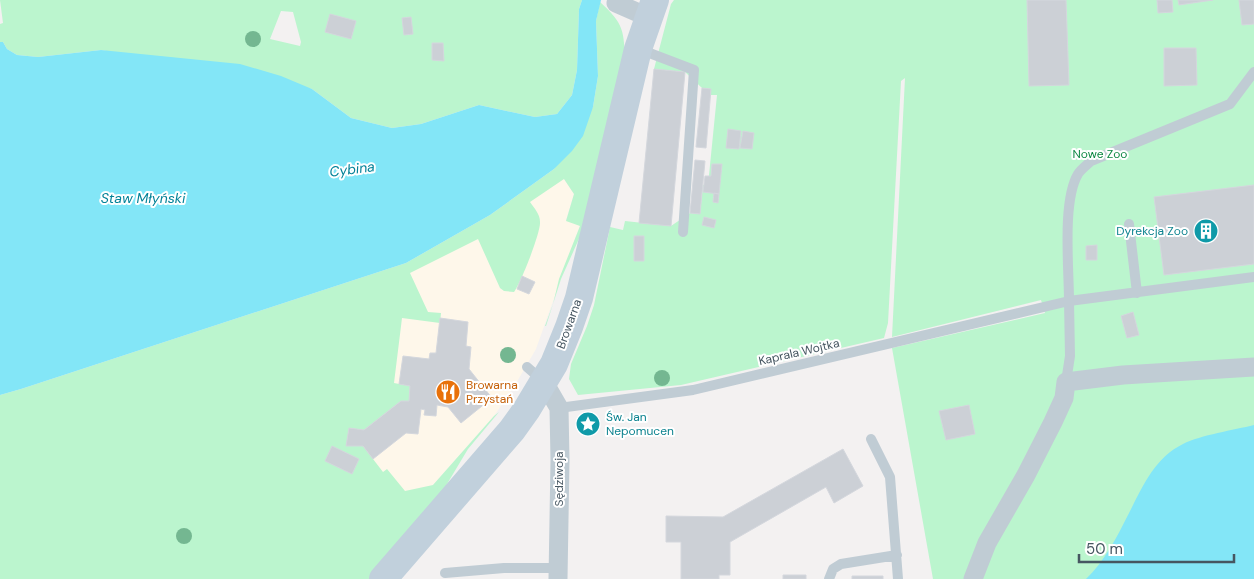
<svg xmlns="http://www.w3.org/2000/svg" width="1254" height="579" font-family="'DM Sans',sans-serif">
  <style>
    .commercial { fill: #fef7ea }
    .green { fill: #bbf5ce; fill-rule: evenodd }
    .water { fill: #83e6f7 }
    .building { fill: #ccd0d6; stroke: #d4d7dd }
    .lines { fill: none; stroke-linecap: round; stroke-linejoin: round }
    .lane { stroke: #c0ccd4; stroke-width: 10 }
    .street { stroke: #c0ccd4; stroke-width: 19 }
    .secondary { stroke: #c1d0dc; stroke-width: 28 }
    .tree { fill: #74b791 }
    .labels { text-anchor: middle; dominant-baseline: central; stroke-width: 4; stroke-linejoin: round; paint-order: stroke }
    .park-label { font-size: 12px; fill: #0c8742; stroke: #fff }
    .culture-label { font-size: 12px; fill: #0d838f; stroke: #fff; text-anchor: end }
    .street-label { font-size: 12px; fill: #465661; stroke: #fff }
    .food-label { font-size: 12px; fill: #c56008; stroke: #fff; text-anchor: start }
    .water-label { font-size: 14px; font-style: italic; fill: #038298; stroke: #fff }
  </style>
  <rect width="100%" height="100%" fill="#f3f1f1"/>
  <path class="commercial" d="M562,176L574,194L566,220L580,225L536,349L515,385L494,416L417,503L153,524L131,506L106,491L406,263Z"/>
  <path class="green" d="M0,0H582L579,9L577,70L572,95L557,114L535,117L479,105L421,124L392,128L351,118L312,89L101,50L38,57L17,55L7,49L3,42H0V24L3,23ZM281,11L293,12L301,42L300,46L270,39Z
    M674,0H1254V579H933L892,348L1045,313L1041,300L892,337L905,78L901,81L888,323L884,338L681,385L578,395L569,379L571,364L587,326L594,305L610,227L623,230L625,221L671,226L690,213L700,214L703,185H708L717,95H711V89L702,88L685,72L654,69L671,4Z
    M600,2C624,24 624,30 625,63L582,232L561,279L546,326H545L553,304L559,279L580,226L566,221L574,194L564,179L530,202C534,208 540,214 540,222C541,232 520,285 514,292L504,291L500,288L478,239L410,273L428,312L441,313L440,323L402,318L394,383L410,386L409,401H401L364,430L349,428L347,445L363,446L383,472L387,469L405,491L433,485L494,416L499,412L468,449L441,494L404,542L369,579H0V395L21,389L406,263L490,215L554,169L593,107L598,76L596,21Z"/>
  <path class="water" d="M582,0H601L596,21L598,76L593,107L583,136L572,151L554,169L490,215L406,263L21,389L0,395V42H3L7,49L17,55L38,57L101,50L240,64L281,76L312,89L351,118L392,128L421,124L479,105L535,117L557,114L572,95L577,70L579,9Z
    M1254,425V579H1086C1104,562 1117,537 1128,515C1142,488 1154,458 1183,444C1201,435 1234,430 1254,425Z"/>
  <path class="building" d="M1027,0H1066L1069,85L1029,86Z
    M1157,0H1172L1173,12L1158,13Z
    M1178,0H1213L1179,5Z
    M1239,0H1254V24L1242,25Z
    M330,14L356,21L351,39L325,32Z
    M411,17L413,34L404,35L402,18Z
    M432,43H443L444,61L432,60Z
    M1164,48H1196L1197,85L1164,86Z
    M654,69L685,72L671,226L639,223Z
    M702,88L711,89L706,148L696,147Z
    M728,129L741,131L739,149L726,148Z
    M743,131L754,133L752,149L740,148Z
    M695,160L705,161L700,214L690,213Z
    M712,164H722L719,194L703,192L705,176H711Z
    M1254,185V264L1164,275L1154,197Z
    M714,193L719,194L718,203L713,202Z
    M704,217L716,220L714,228L702,225Z
    M634,236H644V261H634Z
    M1097,245V260H1086V246Z
    M522,276L535,282L529,294L517,289Z
    M1133,312L1139,335L1127,338L1121,316Z
    M440,318L468,322L466,346L471,347L469,369L492,398L461,423L448,407L437,405L436,416L424,415L425,410L421,409L418,434L406,433L373,459L363,446H346L349,428L364,430L401,401H409L410,386L399,384L403,356L429,359L430,353H436Z
    M969,405L975,434L946,440L939,411Z
    M332,446L359,459L352,474L325,461Z
    M843,449L863,486L834,503L826,487L730,542V575H719V579H681V542H666V516L723,517Z
    M783,575H806V579H783Z
    M852,576H883V579H852Z"/>
  <g class="lines">
    <path class="lane" d="M639,49L694,70L683,232
      M1254,72L1230,104L1091,161C1087,165 1081,169 1078,174C1062,201 1069,268 1069,301L1254,277
      M1129,224L1137,293
      M527,367L543,381
      M559,408L693,390L1069,301L1070,356L1066,382
      M871,439L890,477L898,579
      M445,573L504,568H558
      M829,579L833,569L841,564L897,555"/>
    <path class="street" d="M616,3L648,17
      M544,382L559,408L560,460L558,579
      M973,579L987,543L1026,475L1053,422L1064,398L1066,382L1123,375L1254,367"/>
    <path class="secondary" d="M383,579L512,430L527,409L554,364L569,327L579,298L638,49L655,0"/>
  </g>
  <g class="tree">
    <circle cx="253" cy="39" r="8"/>
    <circle cx="508" cy="355" r="8"/>
    <circle cx="662" cy="378" r="8"/>
    <circle cx="184" cy="536" r="8"/>
  </g>
  <defs>
    <symbol id="building-disc" viewBox="-11 -11 22 22"><circle r="9.5" fill="#0f9aa8" stroke="#fff"/><path d="M-4-6H4V6H1V3H-1V6H-4ZM-2.5-4.3h1.7v1.8h-1.7ZM.8-4.3h1.7v1.8H.8ZM-2.5-1h1.7V.8h-1.7ZM.8-1h1.7V.8H.8Z" fill="#fff"/></symbol>
    <symbol id="restaurant-disc" viewBox="-11 -11 22 22"><circle r="9.5" fill="#e8710a" stroke="#fff"/><path d="M-5-6h1v4h1v-4h1v4h1v-4h1v5L-1.5 .5V6h-2V.5L-5-1ZM5-6V6H3V1.5H1.5Q1.5-4 5-6Z" fill="#fff"/></symbol>
    <symbol id="sight-disc" viewBox="-11 -11 22 22"><circle r="9.5" fill="#0f9aa8" stroke="#fff"/><path d="M0-6L1.8-2.2L6-1.7L2.9 1.2L3.7 5.4L0 3.3L-3.7 5.4L-2.9 1.2L-6-1.7L-1.8-2.2Z" fill="#fff"/></symbol>
  </defs>
  <g fill-rule="evenodd">
    <use href="#building-disc" x="1192" y="217" width="28" height="28"/>
    <use href="#restaurant-disc" x="434" y="378" width="28" height="28"/>
    <use href="#sight-disc" x="574" y="410" width="28" height="28"/>
  </g>
  <g class="labels">
    <g class="park-label">
      <text x="1100" y="154">Nowe Zoo</text>
    </g>
    <g class="culture-label">
      <text x="1188" y="231">Dyrekcja Zoo</text>
      <text x="606" y="417" text-anchor="start">Św. Jan<tspan x="606" dy="14">Nepomucen</tspan></text>
    </g>
    <g class="street-label">
      <text transform="translate(569 324) rotate(-70)">Browarna</text>
      <text transform="translate(799 352) rotate(-13)">Kaprala Wojtka</text>
      <text transform="translate(559 479) rotate(-90)">Sędziwoja</text>
    </g>
    <g class="food-label">
      <text x="466" y="385">Browarna<tspan x="466" dy="14">Przystań</tspan></text>
    </g>
    <g class="water-label">
      <text transform="translate(352 169) rotate(-7)">Cybina</text>
      <text x="143" y="198">Staw Młyński</text>
    </g>
  </g>
  <path d="M1079 554v8h155v-8" fill="none" stroke="#465661" stroke-width="2.5"/>
  <text x="1086" y="554" font-size="15" fill="#465661" stroke="#ffffff" stroke-width="4" paint-order="stroke">50 m</text>
</svg>
